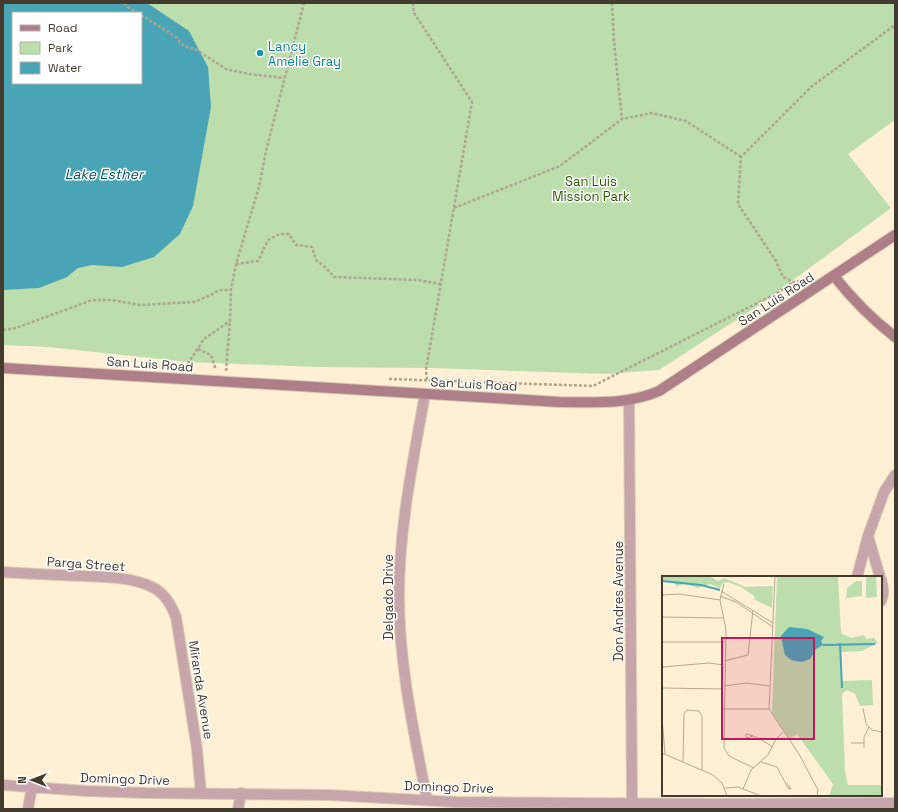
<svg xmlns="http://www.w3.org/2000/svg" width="898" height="812" font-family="'Space Grotesk',sans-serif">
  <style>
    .green { fill: #bcdeac; fill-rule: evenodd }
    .water { fill: #49a4b6; fill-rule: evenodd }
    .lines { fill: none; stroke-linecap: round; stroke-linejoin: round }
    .street-casing { stroke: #d9ccb4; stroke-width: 12 }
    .secondary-casing { stroke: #d9ccb4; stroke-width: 12 }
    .path { stroke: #afa48e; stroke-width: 2.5; stroke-dasharray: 3 2; stroke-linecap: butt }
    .street { stroke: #c6a5ab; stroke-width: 10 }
    .secondary { stroke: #af7f89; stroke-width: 10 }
    .culture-dot { fill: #0f9aa8; stroke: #fff; stroke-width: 1.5 }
    .labels { text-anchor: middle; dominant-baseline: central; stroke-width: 3; stroke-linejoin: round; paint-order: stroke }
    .culture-label { font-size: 13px; fill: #0d838f; stroke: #fff; text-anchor: start }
    .park-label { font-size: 13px; fill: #285702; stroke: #fff }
    .street-label { font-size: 13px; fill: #433c2e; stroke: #fff }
    .water-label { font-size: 14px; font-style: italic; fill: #00535f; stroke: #fff }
    .inset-river { fill: none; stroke: #49a4b6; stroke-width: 2 }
    .inset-road { fill: none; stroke: #b4a892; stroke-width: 1 }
    .view { fill: #c2185b; fill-opacity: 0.15; stroke: #c2185b; stroke-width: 2 }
    .inset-edge { fill: none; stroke: #433c2e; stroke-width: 2 }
  </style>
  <rect width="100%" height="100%" fill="#fff0d5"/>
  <path class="green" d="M3,3H895V120L848,154L891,208L758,306L659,370L606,374L430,368L316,367L188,362L48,347L3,345ZM13,13H141V83H13Z"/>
  <path class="water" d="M3,3H147L189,31L208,67L211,107L193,206L180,234L154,257L122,267L92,265L78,268L67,277L39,288L3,290ZM13,13H141V83H13Z"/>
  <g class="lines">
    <defs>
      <path id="street" d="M425,394C413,461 399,528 399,596C399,665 414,733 427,800
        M629,400L632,803
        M868,536L880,577
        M3,572C30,574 56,575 83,576C105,577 132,577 152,587C165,593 171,605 176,617L197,749L201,794
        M857,577L868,536L884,492L895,475
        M881,579C883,587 885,593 881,601
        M3,785L86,791L146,793L329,795L455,802L715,804L895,803
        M28,809L32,787
        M238,809L241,793"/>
      <path id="secondary" d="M834,276C852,299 872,319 895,337
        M3,368L559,402C593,402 627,405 659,391L895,235"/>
    </defs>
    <use href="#street" class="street-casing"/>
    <use href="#secondary" class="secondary-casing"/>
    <path class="path" d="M124,3L128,7L138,13
      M413,3L414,13L472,102L426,370L427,381
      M612,3L614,42L622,119
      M141,15L167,31L177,38L184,46L195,49L226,69L249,74L284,78
      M454,208L560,166L622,119L652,113L686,121L741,157
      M236,264L258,261L268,240L280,234H289L296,245L312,247L316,260L326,268L334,277L418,280L440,284
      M805,280L793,282L783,277L776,261L738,204L741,157L811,87L895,25
      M3,330L16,328L92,300H112L140,305L194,302L211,295L219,290H231
      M198,349L211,355L216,370
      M185,368L204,339L230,321
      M226,371L230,321L231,290L236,264L259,187L266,151L304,3
      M389,379L593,386L779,292L793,282"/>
    <use href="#street" class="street"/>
    <use href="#secondary" class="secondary"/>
  </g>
  <circle class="culture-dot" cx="260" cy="53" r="4"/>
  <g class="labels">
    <g class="culture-label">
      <text x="268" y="46">Lancy<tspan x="268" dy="15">Amelie Gray</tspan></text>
    </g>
    <g class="park-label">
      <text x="591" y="181">San Luis<tspan x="591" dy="15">Mission Park</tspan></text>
    </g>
    <g class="street-label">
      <text transform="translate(776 299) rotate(-33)">San Luis Road</text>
      <text transform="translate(150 364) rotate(4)">San Luis Road</text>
      <text transform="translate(474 384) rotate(3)">San Luis Road</text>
      <text transform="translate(86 564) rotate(4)">Parga Street</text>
      <text transform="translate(388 597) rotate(-90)">Delgado Drive</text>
      <text transform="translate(618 601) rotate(-90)">Don Andres Avenue</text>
      <text transform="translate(201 690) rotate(81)">Miranda Avenue</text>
      <text transform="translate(125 779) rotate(2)">Domingo Drive</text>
      <text transform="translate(449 787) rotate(2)">Domingo Drive</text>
    </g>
    <g class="water-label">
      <text x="104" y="174">Lake Esther</text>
    </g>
  </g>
  <g transform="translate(662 576)">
    <rect width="220" height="220" fill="#fff0d5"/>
    <path d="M0,0H47L56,5L62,2L84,11L111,10L110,32L93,24L92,20L79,11L66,6L61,7L58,12L48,8L36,12L23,8L15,10L9,5L0,4ZM115,0H176L179,57L189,62L202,59L204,63L212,62L216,67L200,75L178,76L179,105L210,104L211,129L198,130L193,118L185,114L180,118L183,195L186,209H220V220H167L171,208L135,158L128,163L110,137ZM204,1H214L215,21L204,22ZM194,5H200V20L184,22L185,12Z" fill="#bcdeac"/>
    <path d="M127,51L145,53L162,61L159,65L161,69L154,73L148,83L140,86L129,84L123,79L119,60Z" fill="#49a4b6"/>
    <path class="inset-river" d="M0,5L39,9L58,14M178,67L180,112M161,69L213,68"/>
    <path class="inset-road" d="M113,0L107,133L137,178L156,214L155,220M62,8L58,24L64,54L62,172L67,180L92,192M59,15L111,47M0,19L17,18L58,24M58,20L74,26L111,51M0,41L61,42M0,66H63M62,85L86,79L91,34M0,91L47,87L62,89M62,110L85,107L107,110M0,112L61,113M201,132L204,148L210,154L220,156M61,133H107M0,142L3,178M91,160L85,162L83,159L85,158L91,160L96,162L111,171M189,167H202M202,172V161L207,151M0,177L51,199L60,207L65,220M21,186L22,138L25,134L37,135L40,140V194M99,186L115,191L126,212L129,213L125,207M63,212L76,211L99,220M81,213L89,194L106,179L114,163L121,156"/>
    <path class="view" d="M60,62H152V163H60Z"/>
    <rect width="220" height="220" class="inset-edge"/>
  </g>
  <rect width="898" height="812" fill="none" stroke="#433c2e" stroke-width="8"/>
  <rect x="12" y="12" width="130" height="72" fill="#ffffff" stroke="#b4b1ab"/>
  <rect x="20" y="25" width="20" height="6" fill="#af7f89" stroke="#b4b1ab"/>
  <text x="48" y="32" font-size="12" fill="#433c2e">Road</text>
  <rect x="20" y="42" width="20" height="12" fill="#bcdeac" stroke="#b4b1ab"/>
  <text x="48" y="52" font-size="12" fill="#433c2e">Park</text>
  <rect x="20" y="62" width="20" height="12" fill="#49a4b6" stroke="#b4b1ab"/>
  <text x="48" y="72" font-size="12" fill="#433c2e">Water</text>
  <g transform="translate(32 780) rotate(270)" stroke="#ffffff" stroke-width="3" paint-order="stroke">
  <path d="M0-3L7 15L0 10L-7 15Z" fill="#433c2e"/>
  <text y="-6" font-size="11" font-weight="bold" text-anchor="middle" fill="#433c2e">N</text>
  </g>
</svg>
